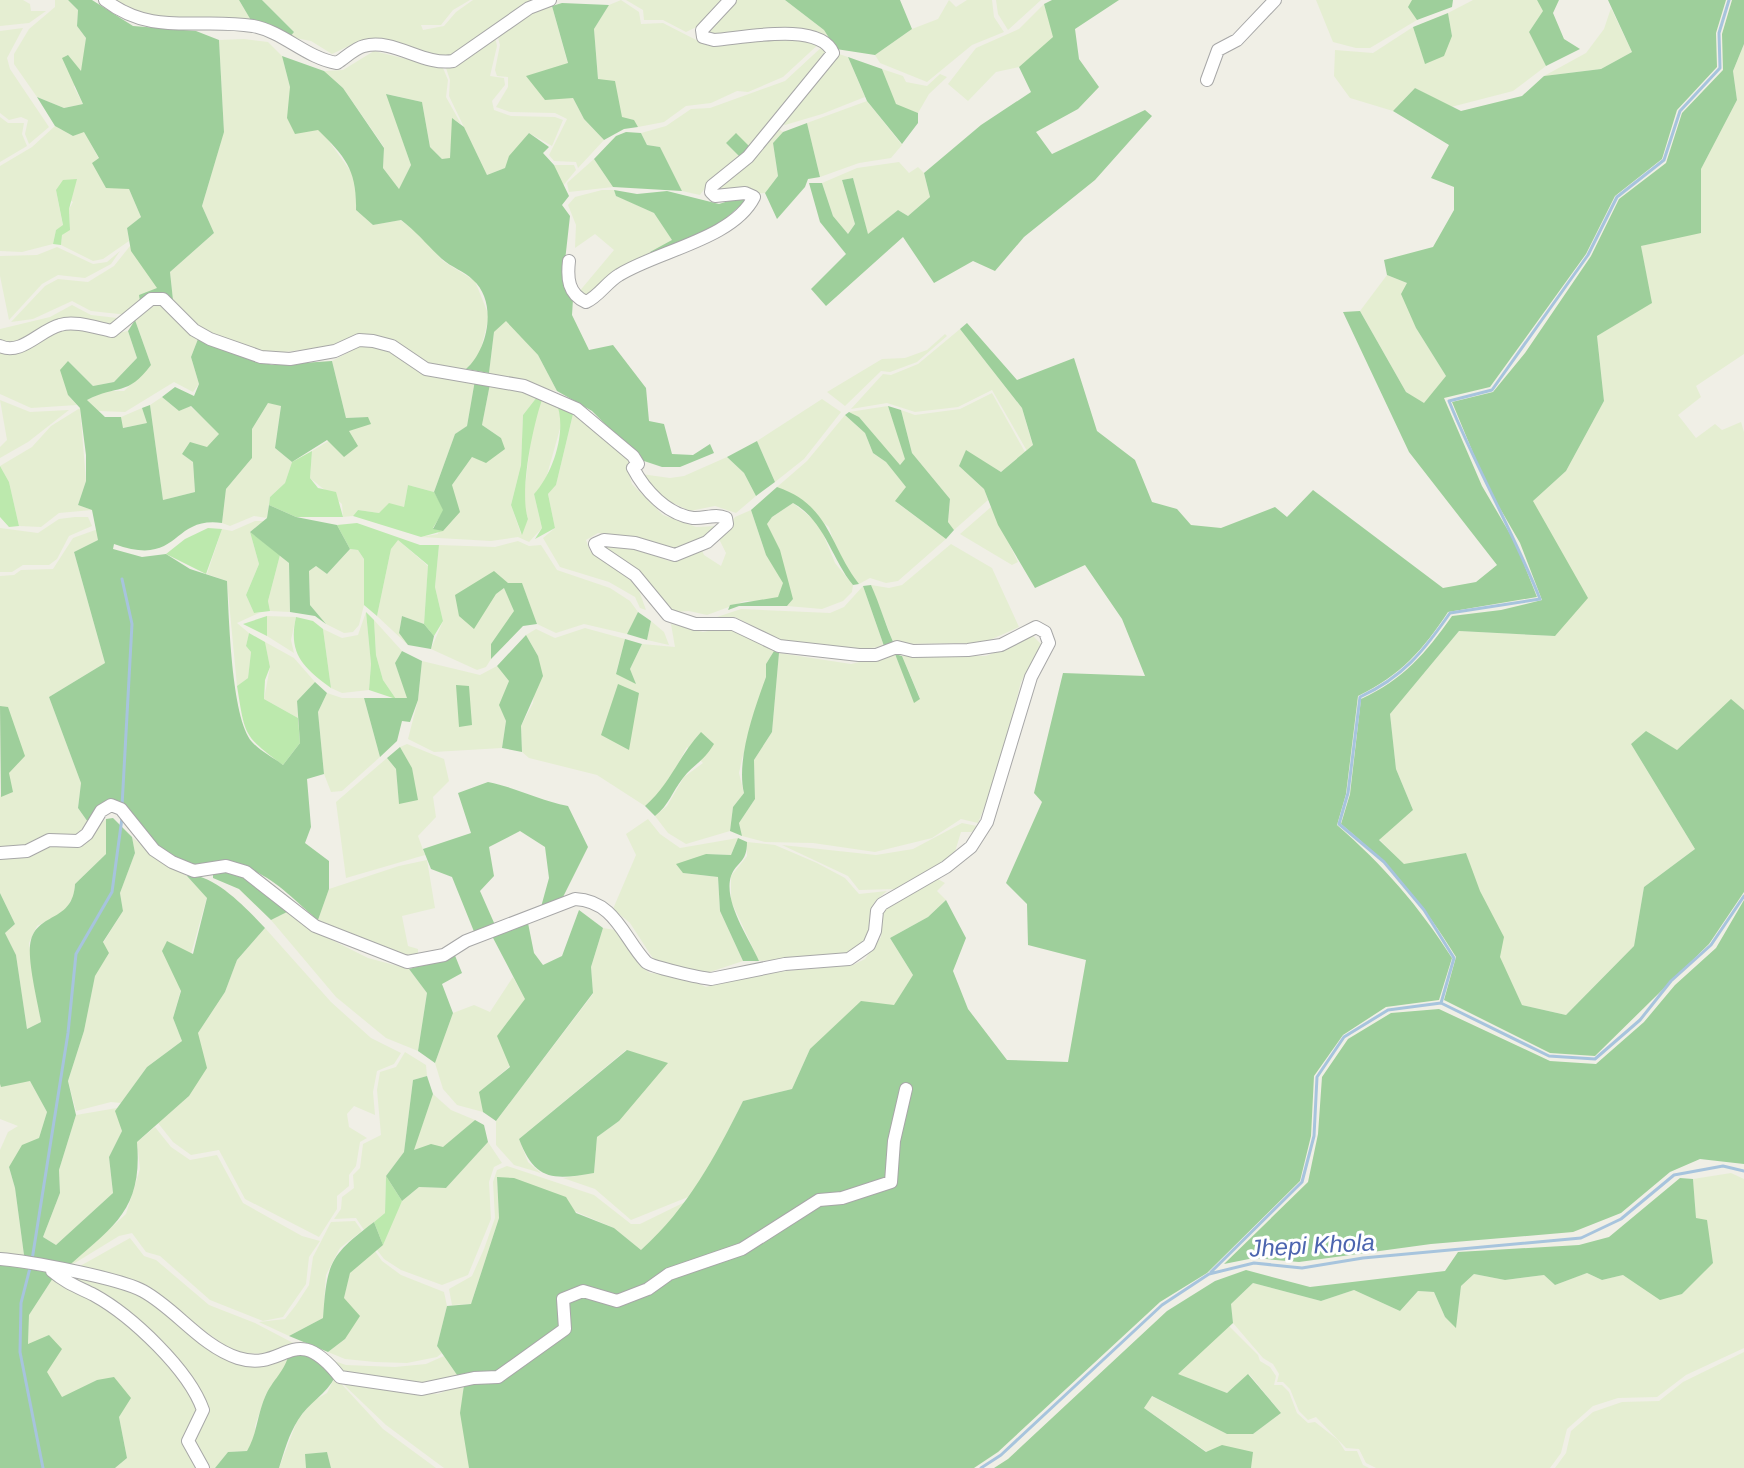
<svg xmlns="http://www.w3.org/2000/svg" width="1744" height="1468" font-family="Arial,sans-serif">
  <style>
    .farmland { fill: #e5eed2 }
    .grass { fill: #bce9ad }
    .forest { fill: #9ecf9b }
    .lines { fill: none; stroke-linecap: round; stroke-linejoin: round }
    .stream { stroke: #a7c4dd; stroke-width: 3 }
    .minor-casing { stroke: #a7a7a7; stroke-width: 14 }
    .minor { stroke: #fff; stroke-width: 12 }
    .labels { text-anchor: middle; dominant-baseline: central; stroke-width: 6; stroke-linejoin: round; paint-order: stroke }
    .water-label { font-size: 24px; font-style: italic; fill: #4c65af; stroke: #fff }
  </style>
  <rect width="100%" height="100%" fill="#f0efe6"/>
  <path class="farmland" d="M0,0H23L30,4L31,11H46L29,23L0,26Z
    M55,0H68L78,10L77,26L86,38L85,62L74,87L83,104L64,108L37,97L14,64V54L29,29L55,7Z
    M111,0H239L252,22L136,17Z
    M262,0H470L453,10L441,25H421L423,30L444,26L456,12L473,0H541L453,56L440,59L355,43L332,54L311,41L290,37L294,32Z
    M621,0L639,12L641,24L663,23L706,45L809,36L822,41L783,77L748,92L737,91L711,103L686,106L664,122L638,127L633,120L622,118L598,79L594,29L609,5Z
    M626,0H727L709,21L686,32L663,20H644L643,10Z
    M733,0H785L824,30L830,40L713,38L704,32Z
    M949,0L956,7L967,0H992L994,17L1004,32L972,45L927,82L880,63L875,55L912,29L938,19Z
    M996,0H1041L1008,30L998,14Z
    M1316,0H1412L1409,7L1417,20L1370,48H1356L1333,42Z
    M1473,0H1537L1544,11L1529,32L1546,66L1513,91L1451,107L1415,88L1393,111L1350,98L1334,76L1335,50L1373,53L1413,27L1425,63L1452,36L1448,13Z
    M1044,4L1054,37L1019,67L996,72L968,101L948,84L976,48L1019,29Z
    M552,6L568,64L527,76L573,98L584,119L604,140L578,168L576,162L554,161L549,155L567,119L555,113L510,112L496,107L508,87V77L497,76L495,70L500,45L497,34L529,13Z
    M1611,8L1632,52L1601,69L1544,76L1586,53L1604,29Z
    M23,28L7,58L10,69L49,127L29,144L25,134L28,120L21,117L9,120L0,113V31Z
    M495,37L497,46L490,76L504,78L505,85L492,101L494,110L511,116L555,117L563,120L552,146L529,133L510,156L505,168L487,175L449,96L450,80L446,68L458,64Z
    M244,39L268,42L282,56L290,87L357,180L356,210L373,225L400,220L419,233L443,261L475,281L489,316L479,357L466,369L425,364L358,335L331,346L277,353L250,349L201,330L173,300L170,272L214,233L202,206L224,131L219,40Z
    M825,44L831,53L751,148L726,143L741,158L711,180L700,195L682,191L660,147L647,145L641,133L666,126L691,109L710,108L785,81Z
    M1744,44V354L1696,386L1701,397L1678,415L1696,438L1715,424L1722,430L1741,422L1744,432V710L1731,700L1677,750L1646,732L1631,744L1695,849L1644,887L1634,946L1566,1015L1522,1005L1499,957L1466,853L1404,865L1379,839L1413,810L1396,769L1390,714L1459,631L1555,636L1533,501L1566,471L1604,401L1597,336L1651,303L1641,246L1701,232V169L1737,100L1733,71Z
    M374,51L443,68L448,80L446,97L461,124L453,119L450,159H442L430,147L422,102L387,94L411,165L399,189L383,168L384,147L343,88L324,71L343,70Z
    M836,53L848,57L865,97L822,114L785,125L781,123Z
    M882,69L903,76L906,82L927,86L940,74L947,77L929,94L918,113L896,105Z
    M867,101L902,145L891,158L859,163L820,177L807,123Z
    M0,117L8,123H24L22,134L27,146L0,162Z
    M55,126L73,136L84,131L99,159L129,189L141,217L127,228L129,241L103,259L93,261L61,245L62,235L70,229L69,209L73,202L56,190L63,226L56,230L53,244L22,252L0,251V166L32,147Z
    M777,128L783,132L773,143L778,176L765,193L756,194L751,189L715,190Z
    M594,159L613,187L569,192L567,183Z
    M899,162L909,173L918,167L924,173L930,197L908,216L898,210L868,235L853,178L842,180L855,224L848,234L833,216L822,183L857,168Z
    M554,165H574L576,170L562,187Z
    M602,190H614L617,196L654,213L673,241L650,252L653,257L590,298L578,293L614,250L595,234L575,248L576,225L568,205L575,197Z
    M130,246L158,288L128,315L91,311L72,301L33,319L11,322L45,286L58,279L88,282L114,266Z
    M57,247L93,264L107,262L120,251L111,264L85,278L58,275L42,284L9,320L0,276V256L37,255Z
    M1387,275L1407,283L1416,328L1446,376L1424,404L1406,392L1360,311Z
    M160,301L198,339L191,357L199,384L193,392L174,382L125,412L98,411L87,400L105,391H124L151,365L135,320Z
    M72,305L91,315L126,319L109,326L62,319L7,345L0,341V329L50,317Z
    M506,320L538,355L557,391L503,380L489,373L494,332Z
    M67,327L112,334L128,331L137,358L114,382L93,386L68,361V395L77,405L31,408L0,394V352H17Z
    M960,329L1022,408L1033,446L1027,451L992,390L958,407L915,412L887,403L851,409L883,374L891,375L918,364Z
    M945,334L947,336L917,362L890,372L881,371L845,406L827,392L882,359L905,358L927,350Z
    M374,344L398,355L420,372L475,380L467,426L455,434L434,492L408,485L404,507L379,513L358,510L353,516L343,517L342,504L310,478L312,451L368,417L346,418L332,361L360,346Z
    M490,384L522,389L537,397L523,415L521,465L511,505L521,534L528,519L523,503L533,423L543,397L556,402L563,418L545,482L534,494L542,528L529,542L518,537L491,541L421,537L438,534L452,485L472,457L501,438L482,425Z
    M992,393L1025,452L1001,472L966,451L959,466L984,489L988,500L954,530L948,522L950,499L912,453L901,410L915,415L960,409Z
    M162,397L179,411L190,406L220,433L207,448L182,454L193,462L195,492L163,500L150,405Z
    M822,399L841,412L804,459L775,482L757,441Z
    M0,400L30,412L69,410L28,442L0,458V447L7,440Z
    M268,403L281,405L275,448L292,462L285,483L270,497L267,518L254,516L230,526L222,523L226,489L252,458V429Z
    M888,406L906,459L899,465L859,417L849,412Z
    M80,408L86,481L78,505L92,510L59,513L41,527L19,526L9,482L0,466L32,447L51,426Z
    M142,408L148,423L122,428L121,417Z
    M573,414L589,423L620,450L631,464L628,471L632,484L663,515L696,527L718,526L703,538L668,552L622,536L598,533L586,540L590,551L637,585L646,610L640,608L635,597L609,582L560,567L543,538L555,528L548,494L556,485Z
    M845,415L865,433L873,453L886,462L907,488L896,502L946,539L898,581L886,583L870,578L859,584L839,558L829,527L777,487L807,461Z
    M727,457L744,473L756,496L736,513L715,506L690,511L660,497L641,474L670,478L684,476Z
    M793,503L819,524L835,563L853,585L852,592L843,601L822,609L787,606L793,599L767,524L772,517Z
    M991,507L1018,562L1012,565L960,534Z
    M751,510L766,555L784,583L778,598L768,601H745L707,615L689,611L674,612L603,547L631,546L669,561L701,548L704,555L721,566L726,553L719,539L735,517Z
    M75,517H88L92,526L69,536L57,559L49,565H23L12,572H0V528L38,533L59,519Z
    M255,521H264L250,532L259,564L246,595L254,613H259L237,623L249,633L246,646L251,652L248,678L237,686L227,581L207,574L222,529L232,531Z
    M98,529V540L74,552L105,663L49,697L81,783L78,808L90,825L76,838L25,849L0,850V797L9,773L8,708L0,706V576L14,575L21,570L53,569L73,538Z
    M397,539L428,566L424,624L402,616L399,633L408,645L377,616L391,549Z
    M518,541L529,546L541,545L557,570L610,588L630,601L638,612L627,634L584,624L556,633L537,624L522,584L508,583L496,594L504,588L515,611L491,644V659L486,667L477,670L431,649L443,621L435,587L439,545L495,547Z
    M951,544L992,568L1019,627L983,643L894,644L871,585L889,588L902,585Z
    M350,549L358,550L364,559V605L359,625L353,632L344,633L326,624L310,605L309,571L316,566L327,574Z
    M280,555L289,563L290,612L270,611L268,601Z
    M863,586L884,646L864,649L783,641L735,617L708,620L741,609L830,613L844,607Z
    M366,612L371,664L369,690L342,693L331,688L323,629L342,638L358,635Z
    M267,616L296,617L291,640L294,653L267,636Z
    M374,620L402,651L395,663L408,698L396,699L383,680L376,655Z
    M651,621L664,632L669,645L647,640Z
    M671,624L703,632L724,628L735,631L774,651L766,664V677L742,759L739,773L744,793L733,807L730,831L686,844L668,833L655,816L667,806L684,777L703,763L687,747L665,788L645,806L597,775L529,758L522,752L521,726L533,703L538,656L526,635L536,629L555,638L585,628L625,639L616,673L635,682L630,669L642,644L675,647Z
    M1033,636L1041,644V648L1021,682L999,770L978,823L961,819L932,838L875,852L813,843L765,842L742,836L739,823L755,799L754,760L772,732L779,653L851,664L895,654L915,702L920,698L902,656H986Z
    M265,642L294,658L315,682L297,701L298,718L264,699L270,667Z
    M422,661L480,675L497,666L509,681L500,705L506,721L502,748L434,752L408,739L418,700Z
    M327,693L342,698H364L380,757L342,791L331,792L324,774L318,712Z
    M407,744L444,759L449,781L433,797L436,817L418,836L425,855L346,878L336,802L387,758L396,769L399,803L412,769L400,747Z
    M106,819V854L75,884L74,896L63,913L37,926L29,943L41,1022L27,1029L16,955L5,933L15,924L0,893V857L45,847L77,846Z
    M648,819L660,834L680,848L738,838L731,855L706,854L683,873L718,877L720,911L743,961L704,974L654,960L630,923L613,909L636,855L626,834Z
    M962,823L977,826L972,832H961L954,855L897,889L859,890L848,876L782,845L876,855L913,849Z
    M132,837L168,866L187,876L207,897L173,1018L182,1041L147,1067L121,1103L111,1102L76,1111L68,1081L84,1031L95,975L109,953L103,943L123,911L120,893L135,853Z
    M747,842L775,845L817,863L845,878L859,894L887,891L875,901L868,937L861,946L847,956L759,961L731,901V876L747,856Z
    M427,860L435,908L402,916L408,946L418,949V956H404L372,945L318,920L329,889L399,866Z
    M936,878L945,883L937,891L946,900L928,917L890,938L913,975L894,1006L810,1049L792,1089L743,1101L709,1169L688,1197L631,1220L595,1189L563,1178L594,1173L597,1137L619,1121L626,1050L519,1139L528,1162L541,1173L514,1165L496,1145V1121L593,994L591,967L603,928L615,930L640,966L650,973L679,975L706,987L753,974L853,965L865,959L881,937L883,909Z
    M291,910L314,931L368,958L409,969L427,993L418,1051L386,1038L336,997L271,920Z
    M265,928L331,1002L371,1038L401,1053L394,1064L377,1071L373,1092L375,1115L354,1106L347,1114L349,1127L367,1138L360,1142L356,1166L349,1175V1186L337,1196V1209L319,1237L245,1199L219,1150L191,1155L173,1142L158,1123L189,1096L198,1033L225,992L237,960Z
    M513,977L525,999L510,1066L480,1092L483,1112L457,1105L443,1089L435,1063L453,1013L474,1005L490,1012Z
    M405,1052L426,1065L427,1076L413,1080L404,1152L386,1176L385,1213L364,1230L356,1218L334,1219L341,1209L342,1197L354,1188L353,1175L360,1168L363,1144L381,1135L377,1090L380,1072L396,1067Z
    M30,1081L47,1112L39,1138L9,1167L15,1188L24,1255L0,1256V1150L8,1132L18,1126L0,1119V1084Z
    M433,1094L451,1110L475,1120L443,1148L413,1151Z
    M117,1108L122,1131L109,1157L113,1193L56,1245L43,1237L60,1193L59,1170L76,1115Z
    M155,1127L171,1147L190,1160L217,1155L243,1203L302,1236L320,1241L309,1257L306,1284L283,1317L263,1321L210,1300L160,1256L146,1252L132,1233L119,1236L65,1269L126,1214L140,1169L137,1142Z
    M488,1142L502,1163L494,1167L489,1182L491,1219L468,1275L442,1285L401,1270L384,1259L377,1250L402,1201L419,1187L446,1188Z
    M507,1166L594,1195L631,1224H640L685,1202L667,1227L641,1250L614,1228L497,1178L499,1218L471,1304L452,1305L449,1289L472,1276L484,1249L495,1218L493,1182L497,1170Z
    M1731,1173L1744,1179V1348L1686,1375L1657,1397L1618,1398L1593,1406L1567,1429L1561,1453L1550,1468H1376L1366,1463L1359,1449L1346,1448L1316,1417L1308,1420L1299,1411L1290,1389L1283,1382H1277L1279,1374L1273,1364L1263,1358L1233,1323L1231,1304L1253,1283L1321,1301L1354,1290L1400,1311L1418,1291L1434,1292L1445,1317L1456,1327L1461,1286L1474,1274L1505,1280L1544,1275L1555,1285L1587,1273L1602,1280L1623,1275L1682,1294L1713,1262L1696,1219L1693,1179Z
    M355,1221L362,1231L340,1248L326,1275L323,1318L289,1336L259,1322L285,1319L296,1305L309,1285L313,1257L331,1222Z
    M130,1238L144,1256L156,1260L209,1305L255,1323L297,1345L271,1354L235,1353L157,1296L73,1270Z
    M375,1251L382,1261L401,1275L444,1292L447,1306L437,1346L442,1353L437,1357L407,1363L375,1362L345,1359L328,1352L345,1339L344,1298L350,1272Z
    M54,1271L133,1290L233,1360L289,1353L285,1371L266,1394L255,1426L256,1436L247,1451L228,1452L215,1468H206L191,1440L206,1410L154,1342Z
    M53,1278L72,1291L91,1298L124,1320L176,1371L201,1412L185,1441L200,1468H115L127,1458L119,1417L97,1380L62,1398L28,1345L29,1315Z
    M1229,1326L1258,1355L1260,1361L1270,1367L1276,1376L1274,1385H1282L1289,1392L1297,1413L1308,1423L1315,1422L1338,1440L1345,1451H1357L1363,1465L1369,1468H1251L1252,1452H1207L1144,1408L1151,1396L1227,1434H1253L1281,1413L1249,1374L1227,1393L1177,1374Z
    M1744,1352V1468H1555L1566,1453L1571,1431L1593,1412L1622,1402L1659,1401L1683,1382Z
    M444,1356L458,1376L408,1386L345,1376L331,1360L346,1365L395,1367L426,1364Z
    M335,1377L383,1429L436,1468H331L327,1452L306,1454V1468H279L297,1421L313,1401L327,1393Z
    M342,1383L438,1394L463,1384L469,1468H444L386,1425Z"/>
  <path class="grass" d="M77,179L69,209L70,230L62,235L61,245L53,244L56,230L63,225L56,190L63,180Z
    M537,397H543C533,424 519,492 528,519L522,535L511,505L521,465L523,415Z
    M556,402L573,414L556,485L548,494L555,528L535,539L542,528L534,494C553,474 568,429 556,402Z
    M312,451L310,478L318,488L336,492L343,517H296L269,505L270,497L285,483L292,462Z
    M0,466L9,482L19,526L9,527L0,517Z
    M408,485L434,492L444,510L433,528L443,531L421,537L353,516L358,510L379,513L389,503L404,507Z
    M357,523L420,545H439L435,587L443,621L434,636L424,624L428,565L398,540L391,549L377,616L364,605V559L358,550L350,549L337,525Z
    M208,528L222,529L206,574L166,554L185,539Z
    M250,532L280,555L268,601L270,611L254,613L246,595L259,564Z
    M366,612L374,620L376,655L383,680L396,699L369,690L371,664Z
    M267,616V636L243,624Z
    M296,617L313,621L323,629L331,688C302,667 288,653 296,617Z
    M249,633L265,642L270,667L265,680L264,699L298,718L300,743L283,765C243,736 245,735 237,686L248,678L251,652L246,646Z
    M386,1176L402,1201L383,1245L374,1222L385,1213Z"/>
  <path class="forest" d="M68,0H92L133,26L196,31L219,40L224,132L202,206L214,233L170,272L173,300L163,295L140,301L139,295L157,288L131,251L127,228L141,217L129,189L106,188L92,163L99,158L84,132L73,136L55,126L37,97L64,108L83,104L62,58L68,55L81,71L86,38L77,26L78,10Z
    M239,0H262L294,32L290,37L252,22Z
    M785,0H900L912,29L875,55L836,49L824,30Z
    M1052,0H1119L1075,29L1079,59L1099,87L1078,109L1036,132L1052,154L1145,110L1152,116L1095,180L1024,237L995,271L973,261L934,283L903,237L826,306L811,289L846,254L820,222L809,183H822L833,216L848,234L855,224L842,180L853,178L868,234L898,210L908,216L930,197L924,173L981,125L1031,92L1019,67L1053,37L1044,4Z
    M1412,0H1453L1452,7L1417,20L1408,7Z
    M1537,0H1559L1553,13L1564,39L1580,49L1546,66L1529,32L1543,11Z
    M1608,0H1726L1716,33L1717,67L1677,110L1662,159L1615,196L1586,254L1490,387L1444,398L1482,486L1516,544L1537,597L1448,612C1422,651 1401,675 1358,696L1346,794L1337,825C1383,865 1419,906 1452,958L1439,1000L1386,1007L1343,1035L1314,1076L1311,1136L1300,1181L1207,1273L1160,1302L998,1452L974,1468H469L460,1413L464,1385L437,1346L447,1306L471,1304L499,1218L497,1177L514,1178L566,1197L576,1213L614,1228L641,1250C688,1208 715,1157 743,1101L792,1089L810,1049L861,1001L894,1005L913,975L890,938L928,917L946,900L966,938L953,971L968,1009L1007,1060L1068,1062L1086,960L1028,945L1027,904L1006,883L1042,802L1034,793L1063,673L1145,676L1122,619L1085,565L1035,588L998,525L984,489L959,466L966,450L1001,472L1033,445L1022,408L960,329L967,323L1017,380L1074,358L1097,431L1135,460L1152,502L1177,509L1191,525L1221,528L1275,507L1287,517L1313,490L1443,588L1476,582L1497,565L1409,452L1343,312L1360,311L1406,392L1424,403L1446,376L1416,328L1401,294L1407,283L1387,275L1384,260L1433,247L1454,210V187L1431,178L1449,145L1393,111L1415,88L1461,111L1522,96L1544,76L1601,69L1632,52Z
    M1732,0H1744V44L1733,71L1737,100L1701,169V233L1641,246L1652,303L1597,336L1604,401L1566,471L1533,501L1588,598L1555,636L1459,631L1390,714L1396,769L1413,810L1379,840L1404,864L1466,853L1480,891L1504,937L1500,957L1522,1005L1566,1015L1634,946L1644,887L1695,849L1631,744L1646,731L1677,750L1731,699L1744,710V892L1709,944L1595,1056L1550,1053L1444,1000L1456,957C1423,903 1391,865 1341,824L1350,794L1361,699C1404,679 1425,654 1452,616L1501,610L1542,600L1520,543L1486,484L1452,402L1493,392L1525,353L1591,256L1619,199L1666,163L1682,113L1723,70L1722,34Z
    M562,3L609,5L594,29L598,79L615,81L622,117L634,120L638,127L624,129L604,140L584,119L573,98L545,100L526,76L568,63L552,6Z
    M1448,13L1452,36L1444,56L1425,64L1413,27Z
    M282,56L324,71L343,88L384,148L383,168L399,189L411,165L386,94L422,102L430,147L442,159L450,158L452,118L464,127L487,175L505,168L509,156L529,133L549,147L543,153L554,165L569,196L562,205L570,216L563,279L573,299L572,315L589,350L613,345L646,388L649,421L664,424L672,454L693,455L710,444L714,453L680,467H662L641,460L592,411L557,391L538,355L506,321L494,332L489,373L466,369C488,350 498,302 473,280C464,271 451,267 442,259C427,245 417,232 401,220L373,225L356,210C357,171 346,157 318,130L295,134L287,118L290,87Z
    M848,57L882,69L896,104L918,113V123L902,144L867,101Z
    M807,123L820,177L808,179L805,187L777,219L765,193L778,176L773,143L783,132Z
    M626,132L641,133L647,145L660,147L682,191L613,187L594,159L616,136Z
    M736,133L751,148L741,158L726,143Z
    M614,190L637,194L667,191L719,204L741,197L749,198L718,225L653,257L650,252L672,240L654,213L616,196Z
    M135,320L151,365C127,397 118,384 87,400L105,417H121L123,428L147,423L142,408L150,405L163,500L195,492L193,462L182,454L190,442L207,447L219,434L191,406L179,411L162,397L175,387L194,396L199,384L191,357L198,339L272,365L332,361L346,418L368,417L371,424L349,431L358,446L344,457L327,440L292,462L275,448L281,406L268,403L252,429V458L226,489L222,523C170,516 181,568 114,544L113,549L142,557L166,554L190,569L227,581C229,615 231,718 252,742C260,751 274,758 283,765L300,743L297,701L315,682L327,693L318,712L324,774L307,779L311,827L305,843L329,861V889L318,920C297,903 275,878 249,869C232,863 211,869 194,865C161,859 140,828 122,802L110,801L90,825L78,808L81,783L49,697L105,663L74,552L98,540L92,510L78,505L86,481V455L80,408L68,395L60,370L68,361L93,386L114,382L137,358L128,331Z
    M475,380L490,384L482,425L501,438L505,449L486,463L472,457L452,485L460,512L443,531L433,529L443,510L434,492L455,434L467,426Z
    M888,406L901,410L912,453L950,499L948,522L954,530L946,539L895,501L906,487L886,462L873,453L865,433L845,415L849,412L859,417L900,465L905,459Z
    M757,441L775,482L756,496L744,473L727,457Z
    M777,487C830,505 829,545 859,584L853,585C831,558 825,521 793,503L772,517L767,524L780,550L793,599L787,606H739L728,610L730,605L778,597L783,583L766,555L751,510Z
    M269,505L296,517L337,525L350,549L327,574L316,566L309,571L310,605L326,624L315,616L290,612L289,563L250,532L267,518Z
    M494,571L508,583H522L537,624L523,626L491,659V644L514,611L504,588L496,594L474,629L459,616L455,595Z
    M871,585C880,605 885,624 894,644L884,646L863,586Z
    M638,612L651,621L647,640L627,634Z
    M402,616L424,624L434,636L431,649L408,645L399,633Z
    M526,635L538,656L543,676L521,726L522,752L502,748L506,721L499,705L509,681L497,666Z
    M625,639L642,644L630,669L636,684L616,674Z
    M402,651L422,661L418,700L410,722L402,721L397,741L380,757L364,698H407L395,663Z
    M774,651L779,653L772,732L754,760L755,799L739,823L742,836L730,831L733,807L744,793C736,760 754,710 766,677V664Z
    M895,654L902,656L920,699L914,703Z
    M618,684L639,693L629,750L601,735Z
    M456,685L469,686L472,725L459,727Z
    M0,706L8,707L25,756L9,773L13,792L1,797Z
    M701,732L714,744C703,762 694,764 683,778C672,792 669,805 655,816L645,806C671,783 678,757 701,732Z
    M400,747L412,768L418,800L399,804L396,769L387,758Z
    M488,782C518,788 538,800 568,806L588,847L561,901L541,907L549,878L545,847L520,831L489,847L494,876L480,891L495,925L475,934L452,877L431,869L423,849L471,833L458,793Z
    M113,818L132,837L135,853L120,893L123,911L103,942L109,953L95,976L84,1031L68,1081L76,1115L59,1170L60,1193L43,1237L56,1245L113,1193L109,1157L122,1131L115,1111L147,1067L182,1041L173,1018L181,991L162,951L167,941L193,954L207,898L187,876C212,871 249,911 265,928L237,960L225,992L198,1033L207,1068L189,1096L137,1142C143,1211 112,1227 65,1269L24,1255L15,1188L9,1167L22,1145L39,1138L47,1112L30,1081L1,1087L0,1084V893L15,924L5,933L16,955L27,1029L41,1022C38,1003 26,957 31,940C39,912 73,922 75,884L106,854V819Z
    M738,838L747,842C747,863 737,861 731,876C723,902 749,938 759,961H743L720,911L718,877L683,873L676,864L706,854L731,855Z
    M227,869L246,874L291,910L271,920L239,889L213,878V874Z
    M1744,900V1164L1700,1159L1670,1172L1621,1213L1573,1232L1431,1244L1299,1262L1254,1258L1224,1264L1308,1182L1318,1134L1322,1077L1348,1039L1391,1013L1439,1009L1550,1061L1596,1064L1644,1022L1675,985L1716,948Z
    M579,910L603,928L591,967L593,993L496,1121L483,1112L479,1092L510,1067L497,1036L525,999L492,936L528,923L534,953L543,965L562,956Z
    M454,953L462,973L442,984L453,1013L435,1063L418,1051L427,993L409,969L443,960Z
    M627,1050L668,1063L619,1121L597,1137L594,1173C553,1180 535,1181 519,1139Z
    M427,1076L433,1094L414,1150L431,1144L443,1147L475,1120L484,1125L488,1142L446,1188L419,1187L402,1201L386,1176L404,1152L413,1080Z
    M1680,1178L1693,1179L1696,1218L1707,1220L1713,1263L1682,1294L1660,1300L1623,1275L1602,1280L1587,1273L1555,1285L1544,1275L1505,1280L1474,1274L1461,1286L1456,1328L1445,1317L1434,1292L1418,1291L1400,1311L1354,1290L1321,1301L1253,1283L1231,1304L1233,1323L1178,1374L1227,1393L1248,1374L1281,1413L1253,1434H1227L1152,1396L1144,1408L1206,1452L1222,1445L1253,1452L1251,1468H994L1008,1459L1167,1311L1215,1281L1246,1270L1310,1287L1445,1271L1458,1252L1579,1245L1609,1237Z
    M374,1222L383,1245L350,1273L344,1298L360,1316L345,1339L328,1352L289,1336L323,1318C327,1263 329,1256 374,1222Z
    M0,1263L45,1270L53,1278L29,1315L28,1344L49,1335L62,1349L47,1372L62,1397L97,1380L114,1377L131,1398L119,1417L127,1458L115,1468H0Z
    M306,1352L335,1377C326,1395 309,1402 298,1420C289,1434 284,1452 279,1468H215L228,1452L247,1451C257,1434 257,1416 265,1397C272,1380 285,1372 289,1353Z
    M327,1452L331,1468H306L305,1454Z"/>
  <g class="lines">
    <path class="stream" d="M122,579L132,624L122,806
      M1441,1003L1454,958L1424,910L1384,862L1339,824L1348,793L1360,697C1403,677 1423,652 1450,613L1540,599C1513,531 1476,468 1449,401L1492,390L1588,255L1617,197L1664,160L1680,111L1720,68L1719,33L1729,0
      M32,1260L68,1033L76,954L112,892L122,818
      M30,1268L21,1303L20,1352L43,1468
      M1211,1272L1302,1182L1314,1136L1317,1077L1344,1037L1388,1010L1441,1003L1549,1056L1595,1059L1640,1020L1671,981L1711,945L1744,896
      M981,1468L1001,1455L1162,1305L1209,1274L1254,1263L1302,1268L1363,1258L1581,1238L1621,1219L1674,1175L1723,1166L1744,1171"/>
    <defs>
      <path id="minor" d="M105,0C153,37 198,17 253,26C284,32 306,58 337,63C345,58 355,48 364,46C394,38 423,66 453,61L529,8L550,0
        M1207,80L1218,50L1237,40L1275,0
        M569,261C567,278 568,294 586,302C598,297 607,282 619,275C657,251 733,239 754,197L745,193L715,196L711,192L712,186L748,157L833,53C820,21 743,38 714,40L703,37L702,30L730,0
        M0,346C21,356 40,330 60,325C74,320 97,328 112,331L151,299H163L194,330L210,339L261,357L290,359L335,351L359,340L373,341L392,346L426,369L524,386L577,409L633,456L638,464L633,468C645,491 667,514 693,518C705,519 715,513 726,518L727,524L707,542L675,555L635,543L604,540L595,544L598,550L635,575L668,615L695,624H733L779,646L859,655H876L897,647L913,651L968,650L1001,645L1036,627L1045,632L1049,643L1031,677L987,822L971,847L946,867L882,904L877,911L875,931L869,945L849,959L785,964L711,979C701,978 651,967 646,962C623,937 615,901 575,899L466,941L444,955L407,962L315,926L246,872L226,866L194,871L172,862L154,850L121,809L111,805L101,811L87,834L78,841L49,840L27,851L0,853
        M0,1259C28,1261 119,1278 143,1291C176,1309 201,1346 238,1358C286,1373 293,1318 340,1377L422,1389L474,1378L498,1377L565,1329L563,1299L583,1291L617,1301L648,1289L669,1274L742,1249L819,1200L842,1198L891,1182L894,1141L906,1089
        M52,1271C66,1283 78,1287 94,1295C132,1316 189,1370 203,1410L188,1441L203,1468"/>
    </defs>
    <use href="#minor" class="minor-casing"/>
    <use href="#minor" class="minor"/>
  </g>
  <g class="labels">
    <g class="water-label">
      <text transform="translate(1312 1245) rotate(-3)">Jhepi Khola</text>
    </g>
  </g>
</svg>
